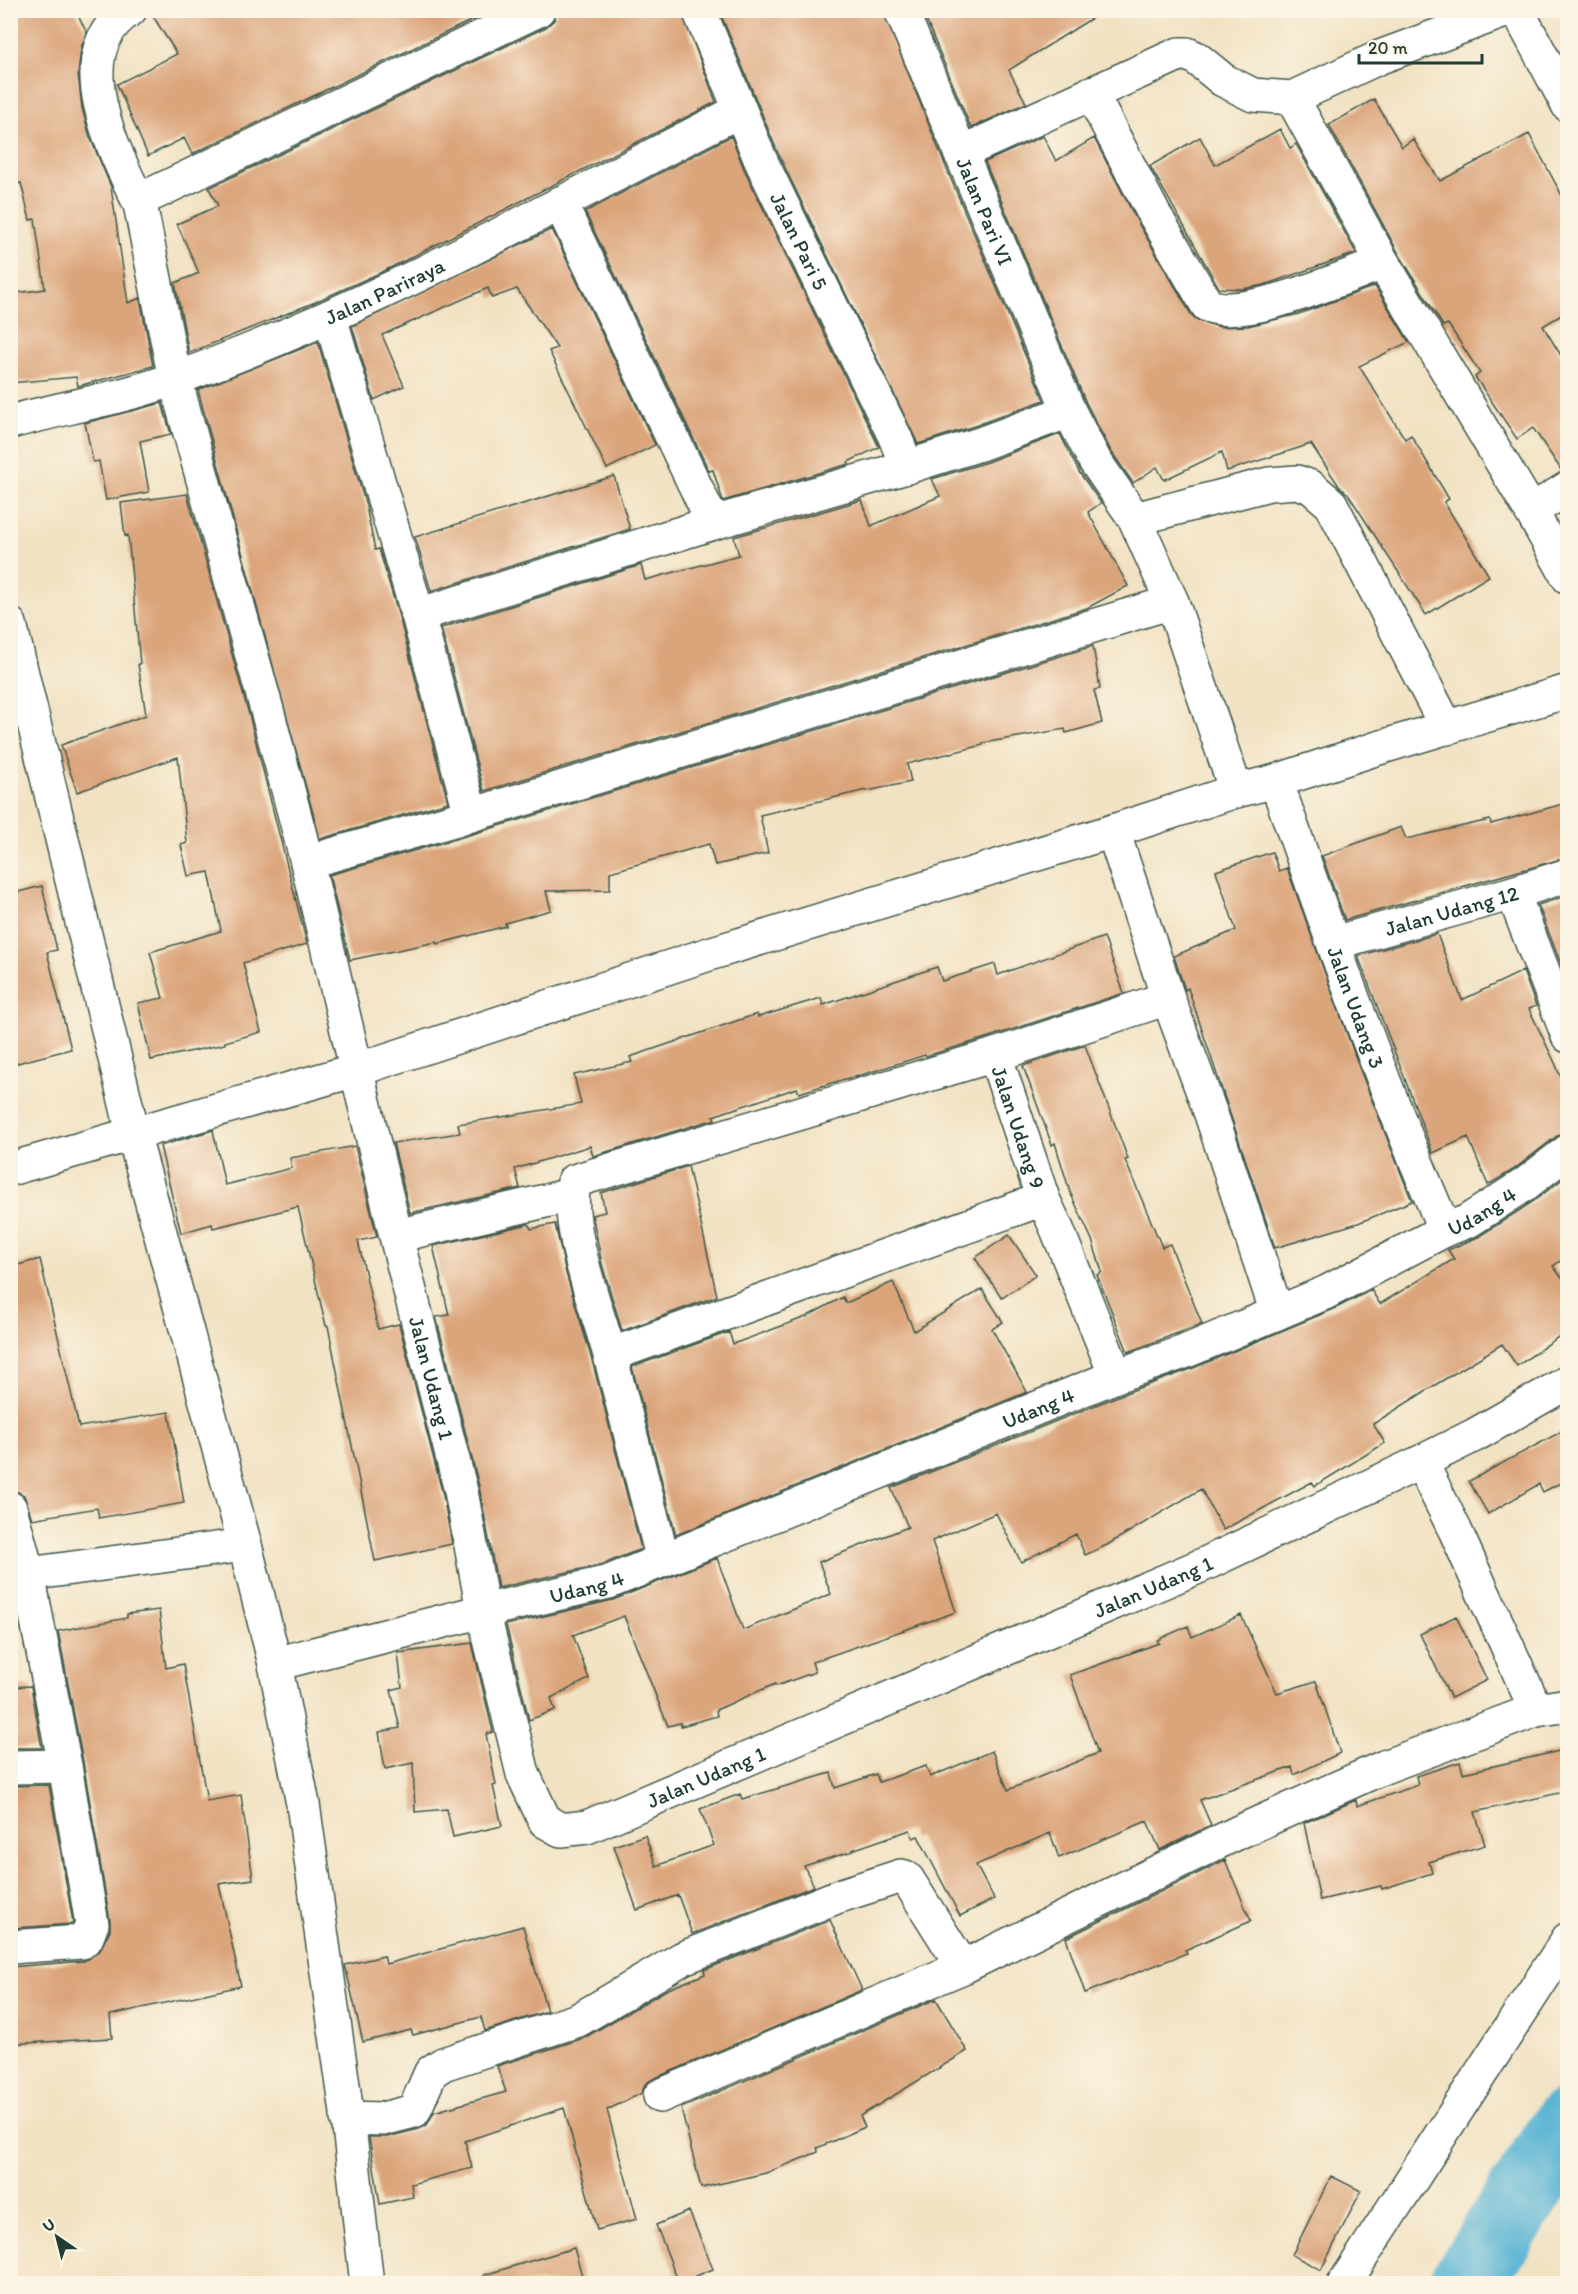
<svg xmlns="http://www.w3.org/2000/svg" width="1578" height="2294" font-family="Itim,sans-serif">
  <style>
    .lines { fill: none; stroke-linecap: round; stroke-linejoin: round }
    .river { stroke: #56b3d4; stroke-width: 74 }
    .building { fill: #dba57c }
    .minor-casing { stroke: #3e5649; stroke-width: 36 }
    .minor { stroke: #fff; stroke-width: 33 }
    .labels { text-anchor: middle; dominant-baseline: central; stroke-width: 5; stroke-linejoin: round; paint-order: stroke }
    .street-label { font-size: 21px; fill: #1f3d34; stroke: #fcf5e5 }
  </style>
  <rect width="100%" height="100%" fill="#fcf5e5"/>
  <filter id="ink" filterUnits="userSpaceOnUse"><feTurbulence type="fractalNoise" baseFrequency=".0167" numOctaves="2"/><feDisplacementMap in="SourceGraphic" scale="12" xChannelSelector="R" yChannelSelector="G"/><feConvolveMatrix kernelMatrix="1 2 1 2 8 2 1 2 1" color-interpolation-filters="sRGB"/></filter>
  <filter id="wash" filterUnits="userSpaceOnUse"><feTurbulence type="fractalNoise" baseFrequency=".008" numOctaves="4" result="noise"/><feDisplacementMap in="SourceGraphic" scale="24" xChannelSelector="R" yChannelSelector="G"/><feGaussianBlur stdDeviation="1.35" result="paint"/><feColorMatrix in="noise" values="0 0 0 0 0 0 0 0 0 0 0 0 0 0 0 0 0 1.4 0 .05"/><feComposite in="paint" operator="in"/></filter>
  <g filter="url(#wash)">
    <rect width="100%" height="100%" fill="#f1e2c3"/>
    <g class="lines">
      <path class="river" d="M1466,2284L1568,2126"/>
    </g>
    <g id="blocks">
      <path class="building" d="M10,10H75L87,33L81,48L78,74L82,108L90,137L111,187L128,303L140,298L153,366L78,386L76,377L10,383V294L45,289L35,219L30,220L21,183L17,184L10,141Z
        M149,10H493L192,154L184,138L148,156L117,84L177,54Z
        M557,10H681L716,102L384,271L313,303L189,353L175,283L199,273L177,224L218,206L209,188L546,27L554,20Z
        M719,10H883L943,160L1044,400L974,426L918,444L778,153Z
        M922,10H1105L1009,70L1026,103L971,128Z
        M1374,99L1402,147L1413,139L1440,181L1529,134L1568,207V311L1543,326L1568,367V469L1562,471L1533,428L1517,439L1475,377L1480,373L1448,324L1443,326L1399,254L1329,125Z
        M1280,129L1290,148L1296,144L1356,253L1264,285L1242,289L1219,288L1150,166L1200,137L1215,165Z
        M731,136L744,169L879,447L848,462L849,464L723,501L713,470L709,471L585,212Z
        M1043,136L1056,161L1094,138L1137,221L1191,314L1196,320L1220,327L1248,326L1299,314L1375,286L1409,342L1359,366L1405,439L1411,435L1449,499L1444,502L1489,576L1426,615L1348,494L1339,486L1311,444L1227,471L1222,452L1164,480L1157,467L1133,483L1111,451L1086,403L985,162Z
        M552,229L655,445L607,469L549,351L557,348L517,289L492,298L488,288L382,335L404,386L374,400L352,326Z
        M318,342L366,506L375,550L379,549L400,620L448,802L320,839L198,390Z
        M162,403L171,434L140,441L149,492L106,500L99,461L93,462L85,423Z
        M1060,434L1079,472L1101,503L1088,512L1128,586L1087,608L484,791L441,628L641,565L645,580L739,555L734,537L862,500L871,526L940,496L932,479L987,462Z
        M614,476L630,529L431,591L415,537Z
        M187,494L249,715L307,944L243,963L261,1032L225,1042V1044L151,1060L138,1003L163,998L150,952L221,931L209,872L188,876L181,845L187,843L178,757L77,792L61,745L146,715L138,664H140L128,535L125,536L121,503Z
        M1093,646L1100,689L1094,690L1102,723L1066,733L1065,729L983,743V745L907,764L911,782L867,791L866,790L760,815L768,853L715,865L709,844L610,872V890L546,891L551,910L505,923L506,926L437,944L436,942L350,960L329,875L476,833Z
        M1563,804L1568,821V857L1345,920L1322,856L1401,827L1406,839L1490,820L1491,824Z
        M1272,852L1279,871L1287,868L1360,1070L1412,1201L1358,1223L1275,1248L1188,988L1185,990L1174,956L1236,930L1216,871Z
        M42,886L57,950L47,952L71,1049L10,1065V894Z
        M1568,895V982L1538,905Z
        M1437,934L1462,1000L1523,971L1536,1006L1529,1009L1556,1065L1568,1097V1133L1557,1136L1513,1170L1488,1185L1468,1137L1433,1153L1358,956Z
        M1104,937L1124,993L989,1037L926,1056L925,1055L858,1076V1075L799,1093L797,1088L713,1116L715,1119L593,1156L590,1146L515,1169L520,1188L410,1213L393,1143L460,1133L458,1124L581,1104L574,1075L632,1062L630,1057L757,1014L758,1017L821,998L823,1005L937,967L942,981L995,964L998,975Z
        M1085,1045L1128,1159L1125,1160L1162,1247L1170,1244L1202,1324L1128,1352L1097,1275L1102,1272L1092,1240L1070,1192L1055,1143L1052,1145L1023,1066Z
        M213,1130L225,1185L292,1168L290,1158L355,1146L377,1237L358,1241L378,1329L399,1324L443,1495L452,1544L375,1561L328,1326H326L298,1207L213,1228L212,1224L181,1233L160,1146Z
        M688,1166L717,1296L622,1331L602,1264L593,1219L592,1215L605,1212L601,1193Z
        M1568,1175V1256L1553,1266L1568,1286V1330L1517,1366L1502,1344L1427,1390L1373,1424L1385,1443L1315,1486L1312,1482L1223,1530L1201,1489L1107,1545L1085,1555L1076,1534L1021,1562L996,1513L932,1541L956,1612L812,1662L815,1672L776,1686L775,1684L716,1710L717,1716L681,1726L680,1723L668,1726L624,1616L573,1635L589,1679L551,1698L555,1710L529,1720L506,1625L613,1600L717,1558L743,1630L831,1594L819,1562L908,1527L891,1488L1123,1394L1191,1369L1334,1309L1371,1290L1380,1304L1454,1259L1448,1250L1478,1237L1534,1201Z
        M529,1224L531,1229L555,1224L566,1273L592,1360L641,1549L603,1564L498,1588L479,1486L436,1317L449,1315L433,1246Z
        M1009,1235L1036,1275L1002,1298L975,1258Z
        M40,1259L79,1427L169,1412L184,1503L99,1518L97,1508L32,1519L24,1495L14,1490L10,1469V1267Z
        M893,1282L914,1331L982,1289L1003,1322L992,1329L1027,1392L676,1535L632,1367L729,1332L733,1344L806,1317L843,1297L846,1303Z
        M1568,1428V1479L1543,1492L1539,1484L1488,1514L1469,1481Z
        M159,1610L166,1668L183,1664L207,1801L241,1795L253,1879L219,1884L241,1986L110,2015L112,2038L10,2044V1967L84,1961L100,1950L110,1930V1921L83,1762L58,1631L127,1618V1614Z
        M1241,1615L1277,1693L1316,1681L1340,1753L1294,1775L1292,1767L1200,1800L1211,1825L1160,1850L1147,1821L1059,1858L1050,1833L976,1865L994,1899L960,1916L918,1836L913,1838L910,1830L852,1850L853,1851L804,1866L814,1886L692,1934L678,1895L637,1910L614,1846L645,1835L656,1866L714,1845L700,1809L740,1794L742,1799L831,1773L835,1788L876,1774L879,1782L926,1766L930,1777L992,1751L1008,1790L1098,1753L1070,1675L1159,1643L1157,1640L1188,1626L1192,1637Z
        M1456,1616L1487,1680L1451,1698L1420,1634Z
        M472,1643L493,1732L486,1734L496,1785L493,1786L502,1826L453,1837L447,1809L415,1812L413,1763L385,1769L379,1732L400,1728L391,1690L402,1687L398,1653Z
        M31,1686L42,1748H10V1687Z
        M1568,1749V1791L1475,1812L1485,1845L1429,1862L1432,1873L1382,1889L1381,1886L1320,1900L1304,1823L1356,1800L1357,1806L1418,1785L1416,1776L1460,1762L1463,1773Z
        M49,1785L73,1922L72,1924L14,1928L10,1786Z
        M1225,1860L1251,1921L1185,1950L1187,1953L1085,1993L1066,1938Z
        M830,1920L862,1990L653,2079L645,2084L642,2093L607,2110L637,2219L597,2230L564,2108L465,2141L472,2168L411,2184L413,2197L380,2204L369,2137H387L419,2129L427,2125L434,2112L506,2092L497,2066L584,2038L666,1990L705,1974L704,1970Z
        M523,1926L547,2011L485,2031L481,2017L413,2035L411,2030L363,2042L345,1965L384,1956L386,1964Z
        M936,1999L967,2051L860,2116L865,2127L817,2148L818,2152L766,2173L701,2188L681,2108Z
        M1331,2176L1361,2191L1321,2270L1292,2255Z
        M689,2211L713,2269L679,2283L656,2225Z
        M574,2248L584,2283H485L484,2275Z"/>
    </g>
  </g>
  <g filter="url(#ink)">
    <use href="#blocks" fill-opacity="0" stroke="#3e5649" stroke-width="1.5"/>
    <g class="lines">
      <defs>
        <g id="minor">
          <path d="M130,10C63,51 114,152 140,204"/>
          <path id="s1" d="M538,10L144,198L140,204L175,379L267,710L307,862L396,1236L461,1491L483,1611L523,1774L545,1821L561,1830L587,1827L1205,1564L1421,1462L1475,1435L1568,1382"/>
          <path id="s2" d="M699,10L761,161L895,437L907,467"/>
          <path id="s3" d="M901,10L1069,411"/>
          <path d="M1517,10L1568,105"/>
          <path d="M1091,93L1153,212L1207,305C1244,322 1343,277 1383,263"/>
          <path d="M1292,98L1383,263L1531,511L1568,577"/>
          <path d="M960,153L1179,54H1187L1196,58L1223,80L1253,95L1292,98L1380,57L1507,10"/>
          <path d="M560,203L713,523"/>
          <path d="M330,317L418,615L713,523L907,467L980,444L1069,411L1095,461L1135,519L1172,602L1236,791"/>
          <path id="s4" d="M10,422C66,407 123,398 177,378C371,309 556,204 739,111"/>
          <path d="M1531,511L1568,488"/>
          <path d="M1135,519L1269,484L1297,482L1311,487L1331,504L1447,728"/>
          <path d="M418,615L471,815L1172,602"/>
          <path d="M10,624L133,1133L245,1545L275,1664L303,1804L349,2127L367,2284"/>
          <path id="s5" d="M1276,781C1329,932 1381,1084 1445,1230"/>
          <path d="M307,862L471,815"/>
          <path d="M1513,893L1568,1036"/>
          <path id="s6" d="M1334,943L1513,893L1568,875"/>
          <path d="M1168,998L1211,1114L1277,1313"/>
          <path id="s7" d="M995,1055L1043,1199"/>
          <path d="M10,1169L356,1070L709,954L1113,831L1236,791L1276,781L1375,749L1568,691"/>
          <path d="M396,1236L571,1195"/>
          <path d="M610,1355L1043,1199L1057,1229L1116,1376"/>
          <path d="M1421,1462L1455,1530L1536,1710"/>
          <path d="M10,1508L28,1574L10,1575"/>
          <path d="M663,1560C645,1492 628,1423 610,1355C597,1309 565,1228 574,1181L995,1055L1168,998L1113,831"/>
          <path id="s8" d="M275,1664L483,1611L609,1582L1116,1376L1184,1352L1327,1292L1445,1230L1468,1221L1524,1185L1568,1151"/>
          <path d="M10,1767L65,1766"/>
          <path d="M10,1947L82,1942L87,1937L92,1924L65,1766L28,1574L245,1545"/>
          <path d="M660,2096L963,1967L1239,1832L1384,1767L1536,1710L1568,1705"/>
          <path d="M347,2118L383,2119L414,2111L431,2072L443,2064L578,2020L683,1958L839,1896L901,1876L905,1877L908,1880L963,1967"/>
          <path d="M1344,2284L1568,1939"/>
        </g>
      </defs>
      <use href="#minor" class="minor-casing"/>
      <use href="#minor" class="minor"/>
    </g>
  </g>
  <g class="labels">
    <g class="street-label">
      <text stroke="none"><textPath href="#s3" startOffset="218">Jalan Pari VI</textPath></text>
      <text stroke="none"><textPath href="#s2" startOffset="252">Jalan Pari 5</textPath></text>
      <text stroke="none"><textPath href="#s4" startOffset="398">Jalan Pariraya</textPath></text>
      <text stroke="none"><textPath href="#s6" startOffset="122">Jalan Udang 12</textPath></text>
      <text stroke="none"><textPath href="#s5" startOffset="240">Jalan Udang 3</textPath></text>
      <text stroke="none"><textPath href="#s7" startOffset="76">Jalan Udang 9</textPath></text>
      <text stroke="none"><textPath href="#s8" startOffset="1293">Udang 4</textPath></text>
      <text stroke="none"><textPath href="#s1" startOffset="1654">Jalan Udang 1</textPath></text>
      <text stroke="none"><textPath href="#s8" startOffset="807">Udang 4</textPath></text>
      <text stroke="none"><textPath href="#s8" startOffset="321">Udang 4</textPath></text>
      <text stroke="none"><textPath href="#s1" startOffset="2772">Jalan Udang 1</textPath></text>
      <text stroke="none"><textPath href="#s1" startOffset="2286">Jalan Udang 1</textPath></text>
    </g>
  </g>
  <rect width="1578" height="2294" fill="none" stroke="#fcf5e5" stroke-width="36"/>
  <g transform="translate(57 2237) rotate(325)" stroke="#fcf5e5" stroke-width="4.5" paint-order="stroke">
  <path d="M0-4.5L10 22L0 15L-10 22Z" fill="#1f3d34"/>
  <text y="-9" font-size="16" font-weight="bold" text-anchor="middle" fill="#1f3d34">U</text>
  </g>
  <path d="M1359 54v9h123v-9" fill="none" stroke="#1f3d34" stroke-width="3"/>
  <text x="1368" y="54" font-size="18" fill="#1f3d34" stroke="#fcf5e5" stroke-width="4.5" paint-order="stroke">20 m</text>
</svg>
